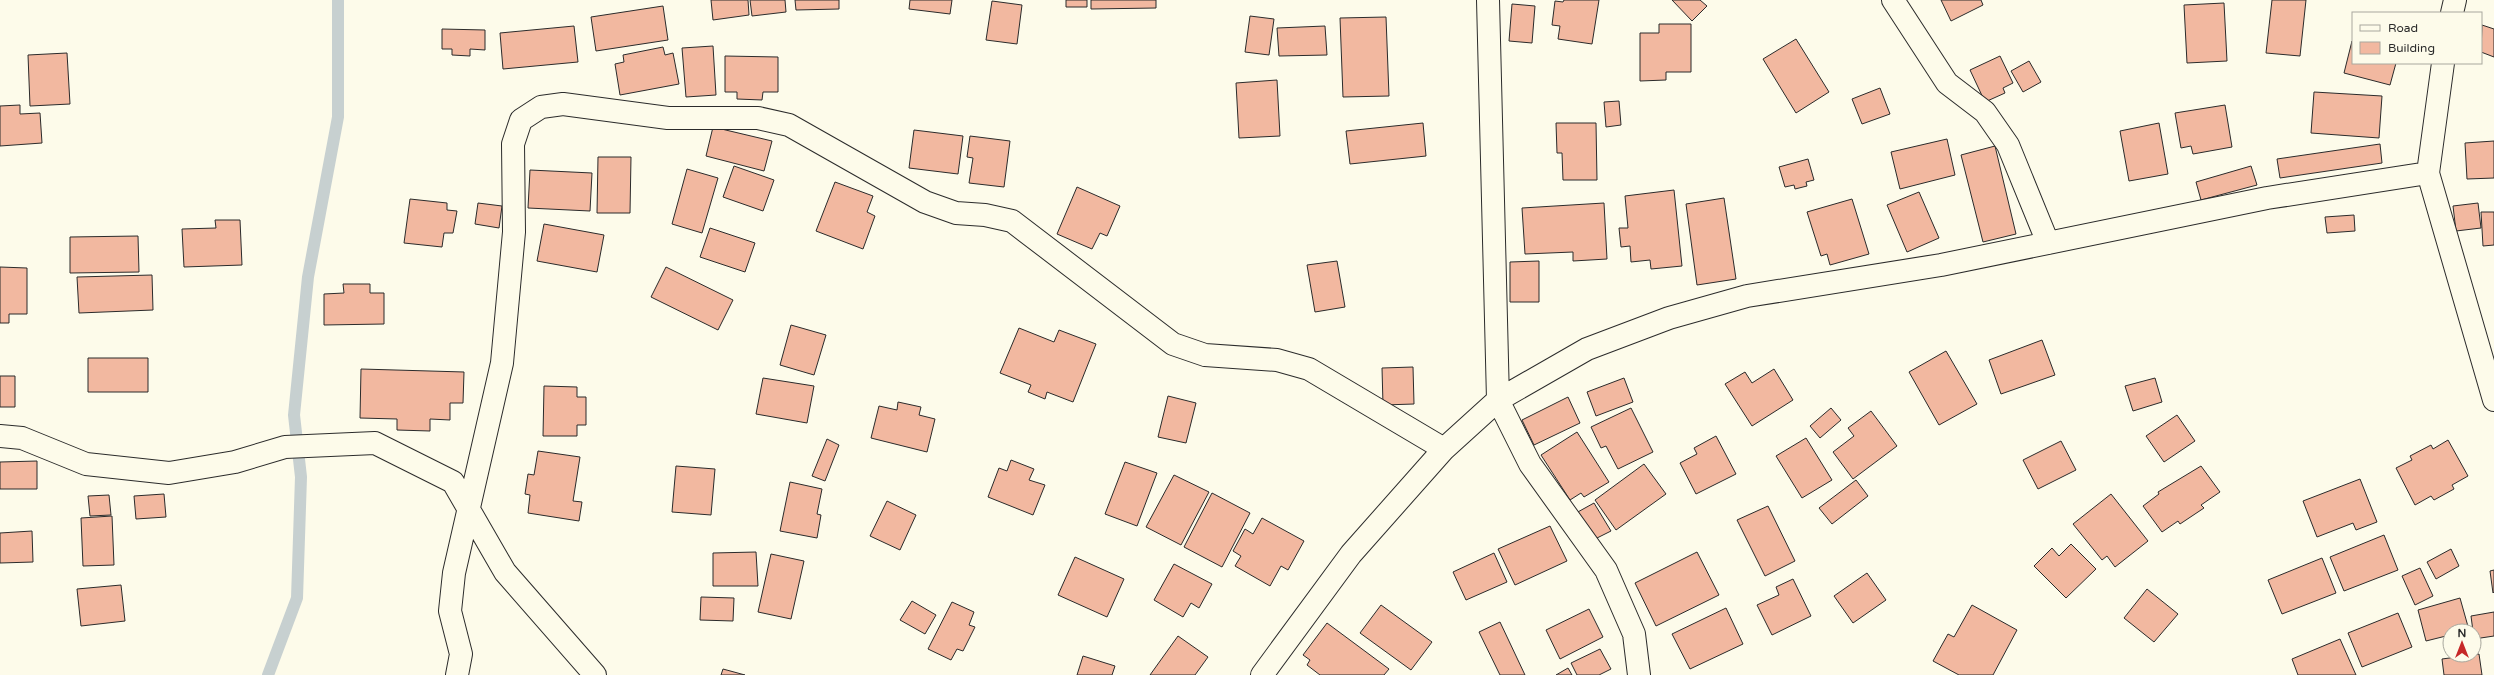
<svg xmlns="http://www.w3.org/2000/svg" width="2494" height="675" font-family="'Varela Round',sans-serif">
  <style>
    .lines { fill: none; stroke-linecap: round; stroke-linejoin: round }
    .stream { stroke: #c7d0d0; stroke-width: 12 }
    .building { fill: #f2b8a0; stroke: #2b2b2b }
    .minor-casing { stroke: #2b2b2b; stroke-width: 24 }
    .minor { stroke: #fdfbea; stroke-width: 22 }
  </style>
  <rect width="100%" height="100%" fill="#fdfbea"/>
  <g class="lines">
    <path class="stream" d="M268,675L297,598L301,477L294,415L308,277L338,117V0"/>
  </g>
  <path class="building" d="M711,0H748L749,15L713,20Z
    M750,0H785L786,12L752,16Z
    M795,0H839V9L796,10Z
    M910,0H952L950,14L909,9Z
    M1066,0H1087V7H1066Z
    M1091,0H1156V8L1091,9Z
    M1564,0H1599L1592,44L1558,39L1560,26L1552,25L1555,1L1563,2Z
    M1672,0H1700L1707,6L1692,21Z
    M1941,0H1981L1983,5L1951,21Z
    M2272,0H2306L2300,56L2266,53Z
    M992,1L1022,5L1017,44L986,40Z
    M2224,3L2227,61L2187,63L2184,5Z
    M1512,4L1535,6L1532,43L1509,41Z
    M663,6L668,40L596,51L591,17Z
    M1250,16L1274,19L1269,55L1245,52Z
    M1386,17L1389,96L1343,97L1340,18Z
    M1659,24H1691V72H1666V80L1640,81V33H1659Z
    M2482,25L2494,29V57L2481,52Z
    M574,26L578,62L503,69L500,33Z
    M1325,26L1327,55L1279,56L1277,28Z
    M442,29L485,30V50L470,49V56L452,55V49H442Z
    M1796,39L1829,92L1796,113L1763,59Z
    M2352,41L2353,63H2396L2390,85L2344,73Z
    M713,46L716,95L686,97L682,48Z
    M663,47L665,55L673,53L679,84L620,95L615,64L624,62L623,55Z
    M67,53L70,104L30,106L28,55Z
    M725,56L778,57V92H763L762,100L737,99V92H725Z
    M2000,56L2013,83L2003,88L2005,93L1985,102L1970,70Z
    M2029,61L2041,82L2023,92L2011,71Z
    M1277,80L1280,136L1239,138L1236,83Z
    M1880,88L1890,114L1862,124L1852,99Z
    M2314,92L2382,96L2379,138L2311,133Z
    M1619,101L1621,125L1606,127L1604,102Z
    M20,105V114L40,113L42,143L0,146V106Z
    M2225,105L2232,147L2193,154L2191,146L2181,148L2175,113Z
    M1423,123L1426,156L1350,164L1346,131Z
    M1556,123H1596L1597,180H1563L1562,153H1557Z
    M2159,123L2168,174L2129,181L2120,131Z
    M713,127L772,141L764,171L706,156Z
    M914,130L963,136L958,174L909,168Z
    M970,136L1010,141L1004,187L969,183L973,158L967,157Z
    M1947,139L1955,175L1900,189L1891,152Z
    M2494,141V178L2467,179L2465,143Z
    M2380,144L2382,163L2280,178L2277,159Z
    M1995,146L2016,234L1983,242L1961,155Z
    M598,157H631L630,213H597Z
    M1808,159L1814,180L1806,182L1807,186L1795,189L1794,185L1785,187L1779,167Z
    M734,166L774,180L763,211L723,197Z
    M2251,166L2257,185L2201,200L2196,182Z
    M687,169L718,178L702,233L672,224Z
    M530,170L592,173L590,211L528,208Z
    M835,182L873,196L867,212L875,216L863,249L816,231Z
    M1077,187L1120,206L1107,236L1100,233L1092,249L1057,234Z
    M1674,190L1682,266L1651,269L1650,260L1631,262L1630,246L1621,247L1619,228H1628L1625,196Z
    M1919,192L1939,238L1907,252L1887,205Z
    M1724,198L1736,279L1697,285L1686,204Z
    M410,199L447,203V210L457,211L453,233H444L442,247L404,243Z
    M1852,199L1869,254L1830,265L1827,254L1821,256L1807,212Z
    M478,203L502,206L499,228L475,224Z
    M1604,203L1607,259L1573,261V252L1525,254L1522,208Z
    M2478,203L2481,228L2456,231L2453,206Z
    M2481,212H2494V245L2483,246Z
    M2354,215L2355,231L2327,233L2325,217Z
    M215,220H240L242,265L184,267L182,229L216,228Z
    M544,224L604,235L597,272L537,261Z
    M710,228L755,243L745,272L700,257Z
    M138,236L139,272L70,273V237Z
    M1337,261L1345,307L1315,312L1307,265Z
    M1539,261V302H1510V262Z
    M0,267L27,268V314H9V323H0Z
    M666,267L733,300L718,330L651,297Z
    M152,275L153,310L79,313L77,277Z
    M343,284H370V293H384V324L324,325V294L344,293Z
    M791,325L826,335L814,375L780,365Z
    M1019,328L1054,342L1059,330L1096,344L1073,402L1047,392L1045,399L1028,392L1031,385L1000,373Z
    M2042,340L2055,375L2001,394L1989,360Z
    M1946,351L1977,404L1939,425L1909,372Z
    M88,358H148V392H88Z
    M1413,367L1414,404L1383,405L1382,368Z
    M361,369L464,372L463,403H450V420L430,419V431L397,430V419L360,418Z
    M1774,369L1793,400L1752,426L1725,384L1745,372L1752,383Z
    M0,376H15V407H0Z
    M763,378L814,386L807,423L756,414Z
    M1624,378L1633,402L1596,416L1587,392Z
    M2155,378L2162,402L2133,411L2125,386Z
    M544,386L577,387V397H586V425H577V436H543Z
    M1168,396L1196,403L1186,443L1158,437Z
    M1568,397L1580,423L1534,445L1522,420Z
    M898,402L921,407L919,415L935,419L927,452L871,438L879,406L897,410Z
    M1631,408L1653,452L1618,469L1606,446L1601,448L1591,427Z
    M1831,408L1841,420L1820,438L1810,426Z
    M1871,411L1897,446L1853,479L1833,452L1854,436L1848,428Z
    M2177,415L2195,441L2164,462L2146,436Z
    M1577,432L1609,482L1584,497L1581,493L1570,500L1541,455Z
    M1716,436L1736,474L1696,494L1680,463L1697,454L1694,448Z
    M1806,438L1832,480L1802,498L1776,456Z
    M827,439L839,445L825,481L812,476Z
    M2448,440L2468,476L2452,485L2454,489L2434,500L2431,496L2415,505L2396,468L2412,460L2410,456L2431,445L2433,449Z
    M2061,441L2076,470L2038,489L2023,460Z
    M538,451L580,457L573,501L582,502L579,521L528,513L530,495L525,494L528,474L534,475Z
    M1011,460L1034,469L1029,480L1045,485L1033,515L988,497L999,468L1007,471Z
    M37,461V489H0V462Z
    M1125,462L1157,473L1137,526L1105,514Z
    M1644,464L1666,494L1616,530L1595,500Z
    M676,466L715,469L711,515L672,512Z
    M2201,466L2220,492L2201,505L2204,508L2180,524L2178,521L2162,532L2143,506L2159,494L2158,492Z
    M1174,475L1209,492L1181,545L1146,527Z
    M2360,479L2377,522L2356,530L2353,523L2317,537L2303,501Z
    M1856,480L1868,496L1832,524L1819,508Z
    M790,482L822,489L817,514L821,515L817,538L780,531Z
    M1212,493L1250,513L1222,567L1184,547Z
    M164,494L166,517L136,519L134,496Z
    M2111,494L2148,541L2115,567L2107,556L2102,560L2073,524Z
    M109,495L111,515L90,516L88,496Z
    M887,501L916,515L900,550L870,536Z
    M1594,503L1611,531L1593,540L1576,513Z
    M1768,506L1795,561L1765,576L1737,520Z
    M112,516L114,565L83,566L81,518Z
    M1262,518L1304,541L1288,570L1281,566L1270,586L1235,566L1241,556L1233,551L1245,529L1253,534Z
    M1550,526L1567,561L1515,585L1498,549Z
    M32,531L33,562L0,563V533Z
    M2384,535L2398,570L2344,591L2330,557Z
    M2071,544L2096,569L2066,598L2034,566L2052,548L2059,556Z
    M2451,549L2459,566L2436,579L2427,562Z
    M756,552L758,586H713V553Z
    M1697,552L1719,595L1656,626L1635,583Z
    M1494,553L1507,582L1466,600L1453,572Z
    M771,554L804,561L791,619L758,612Z
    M1075,557L1124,579L1107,617L1058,595Z
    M2322,558L2336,593L2282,614L2268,580Z
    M1174,564L1212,584L1199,608L1191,603L1183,617L1154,600Z
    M2420,568L2433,596L2415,605L2402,576Z
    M2494,570V592L2493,593L2490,571Z
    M1867,573L1886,600L1853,623L1834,596Z
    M1793,579L1811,616L1772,635L1757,605L1779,595L1776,587Z
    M121,585L125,621L81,626L77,589Z
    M2147,589L2178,614L2154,642L2124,618Z
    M701,597L734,598L733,621L700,620Z
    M2460,598L2469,630L2450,631V635L2426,641L2418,610Z
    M912,601L936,615L925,634L900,620Z
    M952,602L974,612L969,625L975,627L963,651L957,649L951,660L928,649Z
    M1381,605L1432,642L1411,670L1360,633Z
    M1972,605L2017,630L1993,675H1959L1933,661L1948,634L1954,637Z
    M1726,608L1743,644L1690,669L1672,634Z
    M1589,609L1603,637L1560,659L1546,630Z
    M2494,612V636L2474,639L2471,616Z
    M2398,613L2412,647L2362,667L2348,633Z
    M1500,622L1525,675H1500L1479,632Z
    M1327,623L1389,669L1384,675H1320L1307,665L1310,660L1303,655Z
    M1178,636L1208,657L1195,675H1150Z
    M2340,639L2356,675H2298L2292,659Z
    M1600,649L1611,669L1599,675H1577L1571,663Z
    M2479,654L2482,675H2444L2442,659Z
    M1083,656L1115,666L1112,675H1077Z
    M1568,668L1572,675H1556Z
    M723,669L745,675H721Z"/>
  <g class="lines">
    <defs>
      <path id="minor" d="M1488,0L1498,400L1530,464L1606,570L1634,634L1639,675
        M1893,0L1947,83L1985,112L2008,145L2048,243
        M2452,13L2455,0
        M2443,63L2428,173L2494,400
        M0,436L22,438L86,464L169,473L235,462L285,447L375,443L453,482L505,572L595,675
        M457,675L461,654L450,611L454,573L502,363L514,232L513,144L521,120L541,107L563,104L668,118H758L789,125L925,202L956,213L985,215L1012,221L1173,344L1205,355L1277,360L1309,369L1444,449
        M1262,675L1351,554L1444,449L1498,400L1587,349L1669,318L1747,296L1941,265L2267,198L2428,173"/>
    </defs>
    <use href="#minor" class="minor-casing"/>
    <use href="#minor" class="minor"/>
  </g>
  <rect x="2352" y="12" width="130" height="52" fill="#fdfbea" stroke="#a9a89e"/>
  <rect x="2360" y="25" width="20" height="6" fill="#fdfbea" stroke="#a9a89e"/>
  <text x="2388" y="32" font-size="12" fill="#2b2b2b">Road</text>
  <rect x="2360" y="42" width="20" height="12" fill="#f2b8a0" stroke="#a9a89e"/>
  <text x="2388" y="52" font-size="12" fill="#2b2b2b">Building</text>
  <g transform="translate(2462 643)"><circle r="19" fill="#fdfbea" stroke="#a9a89e"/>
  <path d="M0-3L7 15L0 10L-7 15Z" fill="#c62828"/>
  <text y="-6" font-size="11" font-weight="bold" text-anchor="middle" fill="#2b2b2b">N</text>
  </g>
</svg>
